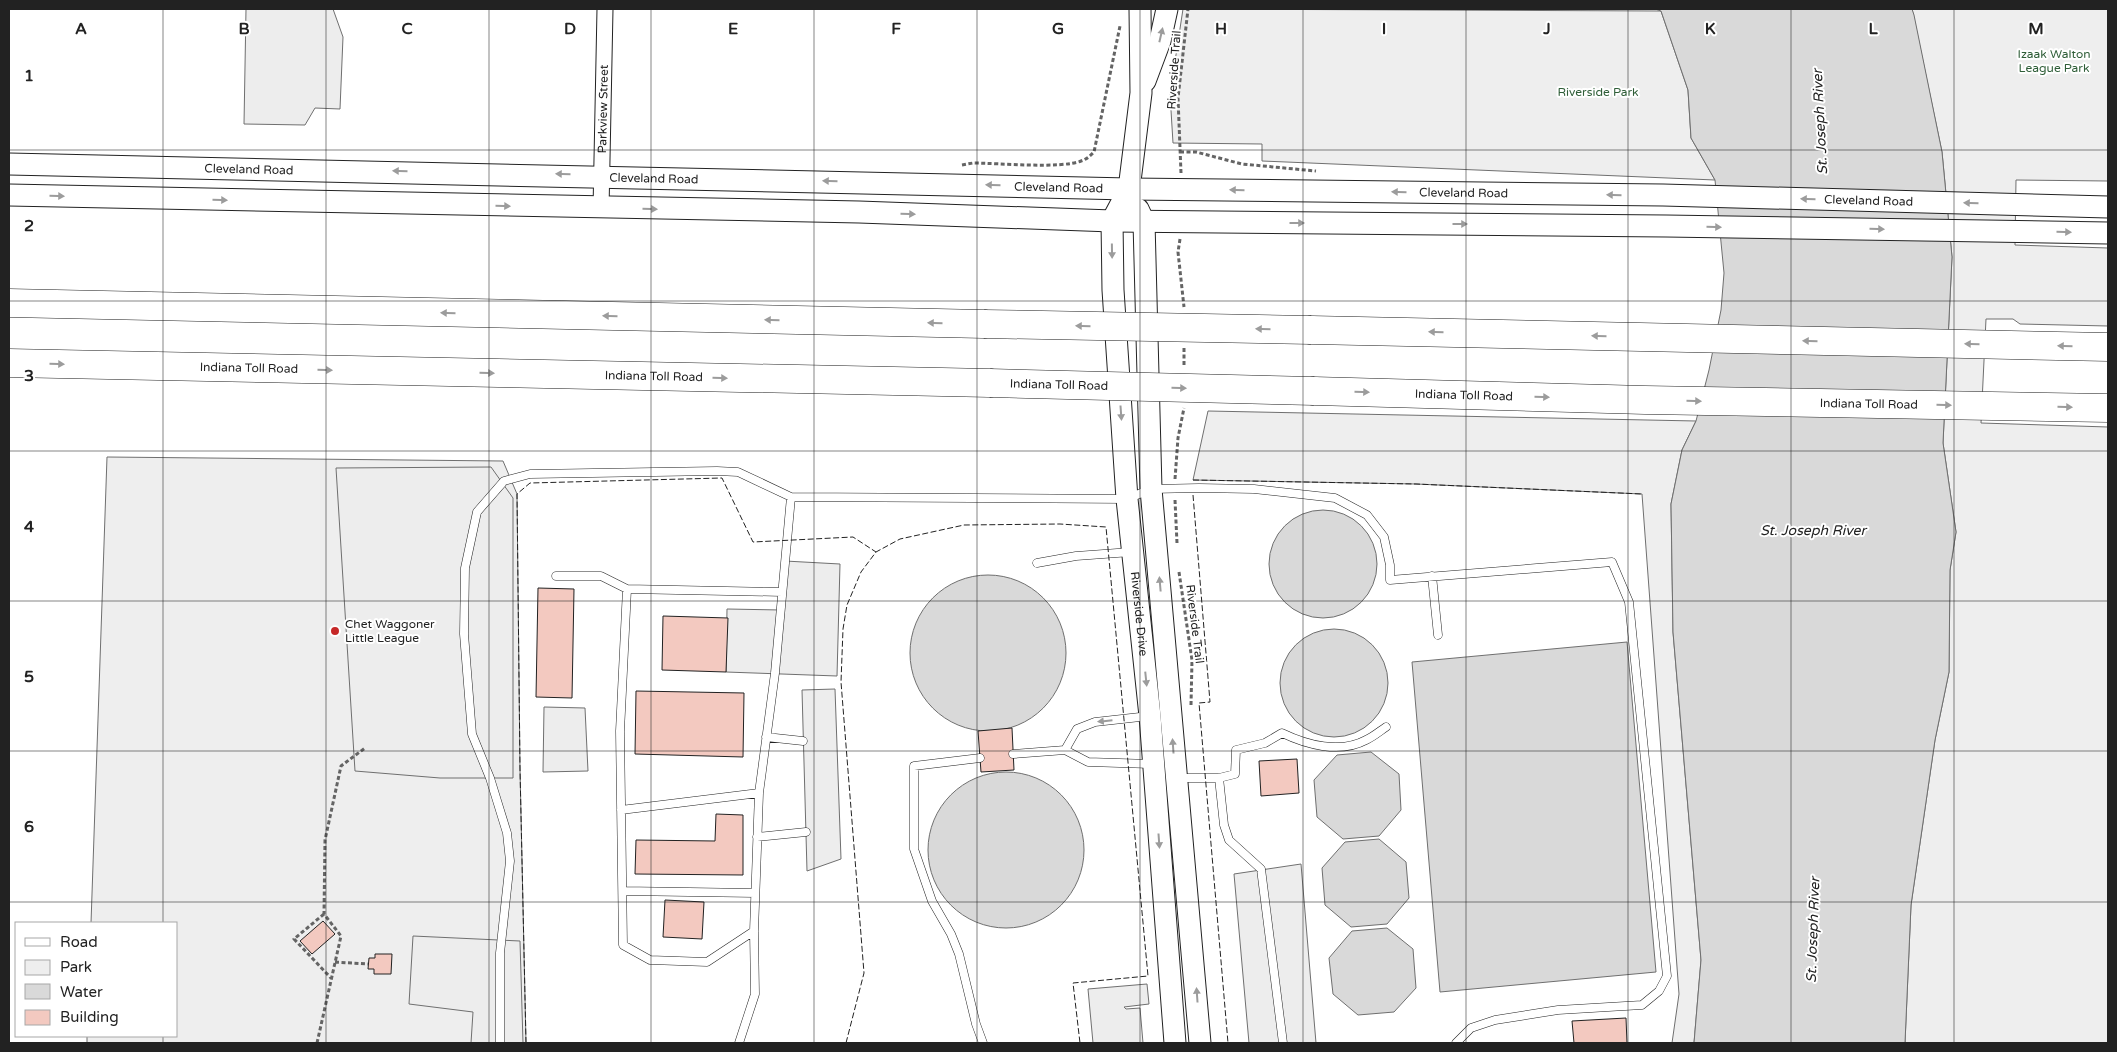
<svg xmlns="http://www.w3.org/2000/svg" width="2117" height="1052" font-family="'Varela Round',sans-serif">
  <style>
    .green { fill: #eee; stroke: #6f6f6f }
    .parking { fill: #ededed; stroke: #6f6f6f }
    .water { fill: #d9d9d9; stroke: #6f6f6f }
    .building { fill: #f3c9c0; stroke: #222 }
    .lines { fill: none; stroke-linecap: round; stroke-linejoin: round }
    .lane-casing { stroke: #222; stroke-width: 9 }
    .street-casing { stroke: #222; stroke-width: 17 }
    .secondary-casing { stroke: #222; stroke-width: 23 }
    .highway-casing { stroke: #222; stroke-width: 29 }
    .path { stroke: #646464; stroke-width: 3; stroke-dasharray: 4 2.5; stroke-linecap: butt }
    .lane { stroke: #fff; stroke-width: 8 }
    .street { stroke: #fff; stroke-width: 15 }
    .secondary { stroke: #fff; stroke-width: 21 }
    .highway { stroke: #fff; stroke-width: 28 }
    .highway-bridge-casing { stroke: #222; stroke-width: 29; stroke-linecap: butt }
    .highway-bridge { stroke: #fff; stroke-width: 28 }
    .fence { stroke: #222; stroke-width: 1; stroke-dasharray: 6 2.5; stroke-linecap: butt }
    .oneway { fill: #9c9c9c }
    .grid { fill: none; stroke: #222; stroke-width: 1; stroke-opacity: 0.55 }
    .poi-dot { fill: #c62828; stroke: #fff; stroke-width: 2 }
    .labels { text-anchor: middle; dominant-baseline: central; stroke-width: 4; stroke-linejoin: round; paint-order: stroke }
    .park-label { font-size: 12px; fill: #2f5e38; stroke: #fff }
    .street-label { font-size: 12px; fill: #222; stroke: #fff }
    .poi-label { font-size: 12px; fill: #222; stroke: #fff; text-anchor: start }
    .water-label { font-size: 14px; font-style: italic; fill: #222; stroke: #fff }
    .grid-label { font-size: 16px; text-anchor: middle; font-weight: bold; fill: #222; stroke: #fff; stroke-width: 4; stroke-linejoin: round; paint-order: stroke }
  </style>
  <rect width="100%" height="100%" fill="#fff"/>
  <path class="green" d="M1183,9L1661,11L1688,90L1691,138L1715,180L1262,161V144L1173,143L1170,94Z
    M1912,9H2108V181L2016,180L2015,245L2108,248V326L2020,324L2013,319H1986L1981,423L2108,427V1043H1905L1911,905L1935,740L1949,672L1950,570L1956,532L1943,443L1952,257L1942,152Z
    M1208,411L1696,421L1682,450L1671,504L1673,632L1701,960L1694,1043H1672L1679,994L1642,494L1416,484L1193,480Z
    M107,457L503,461L517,494L520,769L526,1043H87V1036H176V923H91Z"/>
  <path class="parking" d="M246,9H333L343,37L340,109L315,108L305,125L244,124Z
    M491,467L513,498V778H440L355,771L336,468Z
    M785,561L840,564L837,676L726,672L727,609L781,610Z
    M835,689L841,859L807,871L802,690Z
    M544,707L585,708L588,771L543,772Z
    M1301,864L1316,1043H1249L1234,874Z
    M413,936L520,941L523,1043H471L473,1012L409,1004Z
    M1147,984L1149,1004L1124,1007L1126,1009L1140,1008L1143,1043H1093L1088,989Z"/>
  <path class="water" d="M1655,9H1912L1914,15L1942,152L1952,257L1943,443L1956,532L1950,570L1949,672L1935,740L1911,905L1905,1043H1694L1701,960L1673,632L1671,504L1682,450L1696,421L1709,370L1721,310L1724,273L1715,180L1691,138L1688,90L1661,11Z
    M1269 564a54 54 0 1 1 108 0a54 54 0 1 1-108 0Z
    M910 653a78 78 0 1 1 156 0a78 78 0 1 1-156 0Z
    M1280 683a54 54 0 1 1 108 0a54 54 0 1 1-108 0Z
    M1627,642L1656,972L1440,992L1412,662Z
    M1371,752L1399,774L1401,810L1379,836L1343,839L1317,817L1314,780L1337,755Z
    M928 850a78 78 0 1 1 156 0a78 78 0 1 1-156 0Z
    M1379,839L1406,862L1409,898L1387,924L1351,927L1325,905L1322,868L1345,842Z
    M1387,928L1413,949L1416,988L1394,1012L1358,1015L1333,994L1329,958L1352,931Z"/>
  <path class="building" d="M538,588L574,589L572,698L536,697Z
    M663,616L728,618L726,672L662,670Z
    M636,691L744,693L743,757L635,754Z
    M1012,728L1014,770L981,772L978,731Z
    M1297,759L1299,793L1261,796L1259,761Z
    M716,814L743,815V875L635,874L636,840L715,841Z
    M665,900L704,902L702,939L663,937Z
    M323,921L335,934L312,954L300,941Z
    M375,954H392L391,974H374V969H368L369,958H375Z
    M1626,1018L1627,1043H1574L1572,1021Z"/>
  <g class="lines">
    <defs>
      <path id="lane" d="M1037,563L1076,556L1131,552
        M556,576H601L627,589
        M1432,576L1438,635
        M1149,716L1095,722L1077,729L1065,750L1088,762L1151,764
        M766,737L803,741
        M1013,754L1065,750
        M980,758L914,766V849L932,901L951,934L959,954L976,1024L983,1043
        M1179,778H1219
        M621,810L759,793L775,673L791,497
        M757,837L806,832
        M623,891L755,893
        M754,931L707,962L650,960L623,945L620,731L627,589L782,592
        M500,1043V953L510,861L507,833L490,778L472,734L464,634L465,568L477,512L504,481L530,474L717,471L738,472L791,497L1127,499L1151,489L1199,488L1254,489L1335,498L1367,515L1384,537L1390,565V580L1612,562L1629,602L1667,976L1659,991L1642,1005L1558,1010L1495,1020L1471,1028L1456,1043
        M739,1043L755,994L754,931L759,793
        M1283,1043L1261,869L1229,840L1224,825L1219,778L1235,774L1236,750L1265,743L1282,733C1307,745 1340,754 1366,740C1373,737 1380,731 1386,727"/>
      <g id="street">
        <path id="s1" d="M601,209L605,9"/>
      </g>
      <g id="secondary">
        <path id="s2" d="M1140,9L1141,93L1129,189L1112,221L1113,290L1127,499L1150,716L1175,1043"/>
        <path d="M1145,81L1160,41L1167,9"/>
        <path id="s3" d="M9,164L1129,189L1663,195L2108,207"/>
        <path d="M9,195L859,212L1112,221L1666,226L2108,233"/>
        <path d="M1138,209L1144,222L1151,489L1200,1043"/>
      </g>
      <g id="highway">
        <path d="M9,303L984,324"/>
        <path d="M1311,330L2108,347"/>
        <path id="s4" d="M9,363L990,383"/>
        <path id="s5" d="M1314,391L1645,400L2108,408"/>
      </g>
    </defs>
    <use href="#lane" class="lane-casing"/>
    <use href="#street" class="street-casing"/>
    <use href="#secondary" class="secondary-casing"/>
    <use href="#highway" class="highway-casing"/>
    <path class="path" d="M1180,152H1196L1242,164L1316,171
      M962,165L973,163C998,163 1061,169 1081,161C1087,159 1090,156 1094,152L1120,26
      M1181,173L1178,98L1188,9
      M1180,239L1178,252L1184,307
      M1184,348V367
      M1175,479L1178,438L1184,408
      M1175,500L1177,543
      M1179,572L1192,660L1191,705
      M324,914L294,939L331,978
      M335,962L368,964
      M317,1043L341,936L324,914L325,840L341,766L365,748"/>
    <use href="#lane" class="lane"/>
    <use href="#street" class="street"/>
    <use href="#secondary" class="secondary"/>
    <use href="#highway" class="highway"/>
    <defs>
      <g id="highway-bridge">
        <path d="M984,324L1311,330"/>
        <path id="s6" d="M990,383L1314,391"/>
      </g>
    </defs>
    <use href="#highway-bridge" class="highway-bridge-casing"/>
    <use href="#highway-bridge" class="highway-bridge"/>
    <path class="fence" d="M1193,480L1416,484L1642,494
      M1193,495L1210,702L1199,703L1228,1043
      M526,1043L520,769L517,494L530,483L722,478L753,542L853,537L876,552
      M846,1043L864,973L841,682L843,629L847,605L861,572L876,552L900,539L964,525L1060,524L1106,527L1148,976L1073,983L1080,1043"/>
  </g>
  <defs><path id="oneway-solid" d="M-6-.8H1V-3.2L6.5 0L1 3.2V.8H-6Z" transform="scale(1.25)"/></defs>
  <g class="oneway">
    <use href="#oneway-solid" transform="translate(1161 35) rotate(-77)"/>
    <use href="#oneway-solid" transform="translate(400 171) rotate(-179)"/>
    <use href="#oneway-solid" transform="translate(563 174) rotate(-179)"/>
    <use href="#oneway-solid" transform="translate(830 181) rotate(-178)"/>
    <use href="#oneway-solid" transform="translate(993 185) rotate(-178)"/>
    <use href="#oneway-solid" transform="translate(1237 190) rotate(-179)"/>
    <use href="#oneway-solid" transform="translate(1399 192) rotate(-179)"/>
    <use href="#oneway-solid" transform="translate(1614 195) rotate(-179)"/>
    <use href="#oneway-solid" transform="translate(57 196) rotate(1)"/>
    <use href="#oneway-solid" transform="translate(1808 199) rotate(-178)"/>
    <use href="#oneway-solid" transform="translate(220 200) rotate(1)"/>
    <use href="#oneway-solid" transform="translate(1971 203) rotate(-178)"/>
    <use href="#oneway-solid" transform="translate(503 206) rotate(2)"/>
    <use href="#oneway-solid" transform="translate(650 209) rotate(1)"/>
    <use href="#oneway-solid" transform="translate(908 214) rotate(2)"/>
    <use href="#oneway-solid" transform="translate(1297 223)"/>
    <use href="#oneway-solid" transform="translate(1460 224)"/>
    <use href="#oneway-solid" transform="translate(1714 227) rotate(1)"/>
    <use href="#oneway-solid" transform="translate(1877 229) rotate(1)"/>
    <use href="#oneway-solid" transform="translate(2064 232) rotate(1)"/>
    <use href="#oneway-solid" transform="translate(1112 251) rotate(89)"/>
    <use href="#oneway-solid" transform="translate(448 313) rotate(-179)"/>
    <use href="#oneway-solid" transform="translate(610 316) rotate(-179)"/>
    <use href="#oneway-solid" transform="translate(772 320) rotate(-179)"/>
    <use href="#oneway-solid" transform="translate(935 323) rotate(-179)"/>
    <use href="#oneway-solid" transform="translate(1083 326) rotate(-179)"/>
    <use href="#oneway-solid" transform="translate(1263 329) rotate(-179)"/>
    <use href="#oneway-solid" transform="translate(1436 332) rotate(-179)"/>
    <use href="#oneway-solid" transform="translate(1599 336) rotate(-179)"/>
    <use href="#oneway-solid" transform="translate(1810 341) rotate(-179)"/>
    <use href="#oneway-solid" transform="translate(1972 344) rotate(-179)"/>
    <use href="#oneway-solid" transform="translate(2065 346) rotate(-179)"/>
    <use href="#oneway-solid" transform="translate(57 364) rotate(1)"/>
    <use href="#oneway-solid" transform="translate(325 370) rotate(1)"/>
    <use href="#oneway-solid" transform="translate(487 373) rotate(1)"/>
    <use href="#oneway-solid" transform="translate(720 378) rotate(1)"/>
    <use href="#oneway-solid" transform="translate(1179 388) rotate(1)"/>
    <use href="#oneway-solid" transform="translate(1362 392) rotate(2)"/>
    <use href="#oneway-solid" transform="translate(1542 397) rotate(2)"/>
    <use href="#oneway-solid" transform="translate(1694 401) rotate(1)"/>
    <use href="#oneway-solid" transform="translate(1944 405) rotate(1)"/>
    <use href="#oneway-solid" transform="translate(2065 407) rotate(1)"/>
    <use href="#oneway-solid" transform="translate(1121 413) rotate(86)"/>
    <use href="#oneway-solid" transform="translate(1160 584) rotate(-95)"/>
    <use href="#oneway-solid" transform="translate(1146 679) rotate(84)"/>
    <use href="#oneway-solid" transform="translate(1105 721) rotate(174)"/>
    <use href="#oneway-solid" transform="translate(1173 746) rotate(-94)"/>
    <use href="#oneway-solid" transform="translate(1159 841) rotate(86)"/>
    <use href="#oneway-solid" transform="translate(1197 995) rotate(-94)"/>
  </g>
  <path class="grid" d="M163,9V923M326,9V1043M489,9V1043M651,9V1043M814,9V1043M977,9V1043M1140,9V1043M1303,9V1043M1466,9V1043M1628,9V1043M1791,9V1043M1954,9V1043M9,150H2108M9,301H2108M9,451H2108M9,601H2108M9,751H2108M9,902H2108M163,1036V1043"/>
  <circle class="poi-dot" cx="335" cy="631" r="5"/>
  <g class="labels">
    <g class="park-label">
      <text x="2054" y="54">Izaak Walton<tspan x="2054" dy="14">League Park</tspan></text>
      <text x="1598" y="92">Riverside Park</text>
    </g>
    <g class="street-label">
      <text transform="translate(1174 70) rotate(-86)">Riverside Trail</text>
      <text stroke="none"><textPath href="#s1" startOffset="100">Parkview Street</textPath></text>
      <text stroke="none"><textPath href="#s3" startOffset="240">Cleveland Road</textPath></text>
      <text stroke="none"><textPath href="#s3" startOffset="645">Cleveland Road</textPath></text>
      <text stroke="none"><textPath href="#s3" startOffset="1050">Cleveland Road</textPath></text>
      <text stroke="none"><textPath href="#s3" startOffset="1455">Cleveland Road</textPath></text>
      <text stroke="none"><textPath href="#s3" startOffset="1860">Cleveland Road</textPath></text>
      <text stroke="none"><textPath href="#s4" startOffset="240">Indiana Toll Road</textPath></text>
      <text stroke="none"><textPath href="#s4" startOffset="645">Indiana Toll Road</textPath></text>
      <text stroke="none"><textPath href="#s6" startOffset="69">Indiana Toll Road</textPath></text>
      <text stroke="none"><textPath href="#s5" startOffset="150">Indiana Toll Road</textPath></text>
      <text stroke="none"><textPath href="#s5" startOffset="555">Indiana Toll Road</textPath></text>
      <text stroke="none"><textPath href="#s2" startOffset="611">Riverside Drive</textPath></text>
      <text transform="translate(1195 624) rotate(83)">Riverside Trail</text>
    </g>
    <g class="poi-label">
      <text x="345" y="624">Chet Waggoner<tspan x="345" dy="14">Little League</tspan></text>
    </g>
    <g class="water-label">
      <text transform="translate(1820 122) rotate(-93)">St. Joseph River</text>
      <text x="1813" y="530">St. Joseph River</text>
      <text transform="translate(1813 930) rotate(-88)">St. Joseph River</text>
    </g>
  </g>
  <g class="grid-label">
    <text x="81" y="34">A</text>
    <text x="244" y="34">B</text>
    <text x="407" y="34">C</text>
    <text x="570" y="34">D</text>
    <text x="733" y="34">E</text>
    <text x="896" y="34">F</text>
    <text x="1058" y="34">G</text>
    <text x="1221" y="34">H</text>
    <text x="1384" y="34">I</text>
    <text x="1547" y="34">J</text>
    <text x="1710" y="34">K</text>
    <text x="1873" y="34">L</text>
    <text x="2036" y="34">M</text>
    <text x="29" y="81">1</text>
    <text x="29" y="231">2</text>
    <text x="29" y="381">3</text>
    <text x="29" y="532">4</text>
    <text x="29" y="682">5</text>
    <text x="29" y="832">6</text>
  </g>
  <rect width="2117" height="1052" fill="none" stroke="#222222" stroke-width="20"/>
  <rect x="15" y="922" width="162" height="115" fill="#ffffff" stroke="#a7a7a7"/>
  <rect x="25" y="938" width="25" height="8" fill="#ffffff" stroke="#a7a7a7"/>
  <text x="60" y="947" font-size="15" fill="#222222">Road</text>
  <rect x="25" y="960" width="25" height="15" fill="#eeeeee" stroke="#a7a7a7"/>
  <text x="60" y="972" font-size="15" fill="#222222">Park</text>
  <rect x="25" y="984" width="25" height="15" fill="#d9d9d9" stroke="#a7a7a7"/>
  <text x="60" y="997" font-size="15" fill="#222222">Water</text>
  <rect x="25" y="1010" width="25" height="15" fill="#f3c9c0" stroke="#a7a7a7"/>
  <text x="60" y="1022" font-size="15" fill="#222222">Building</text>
</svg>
